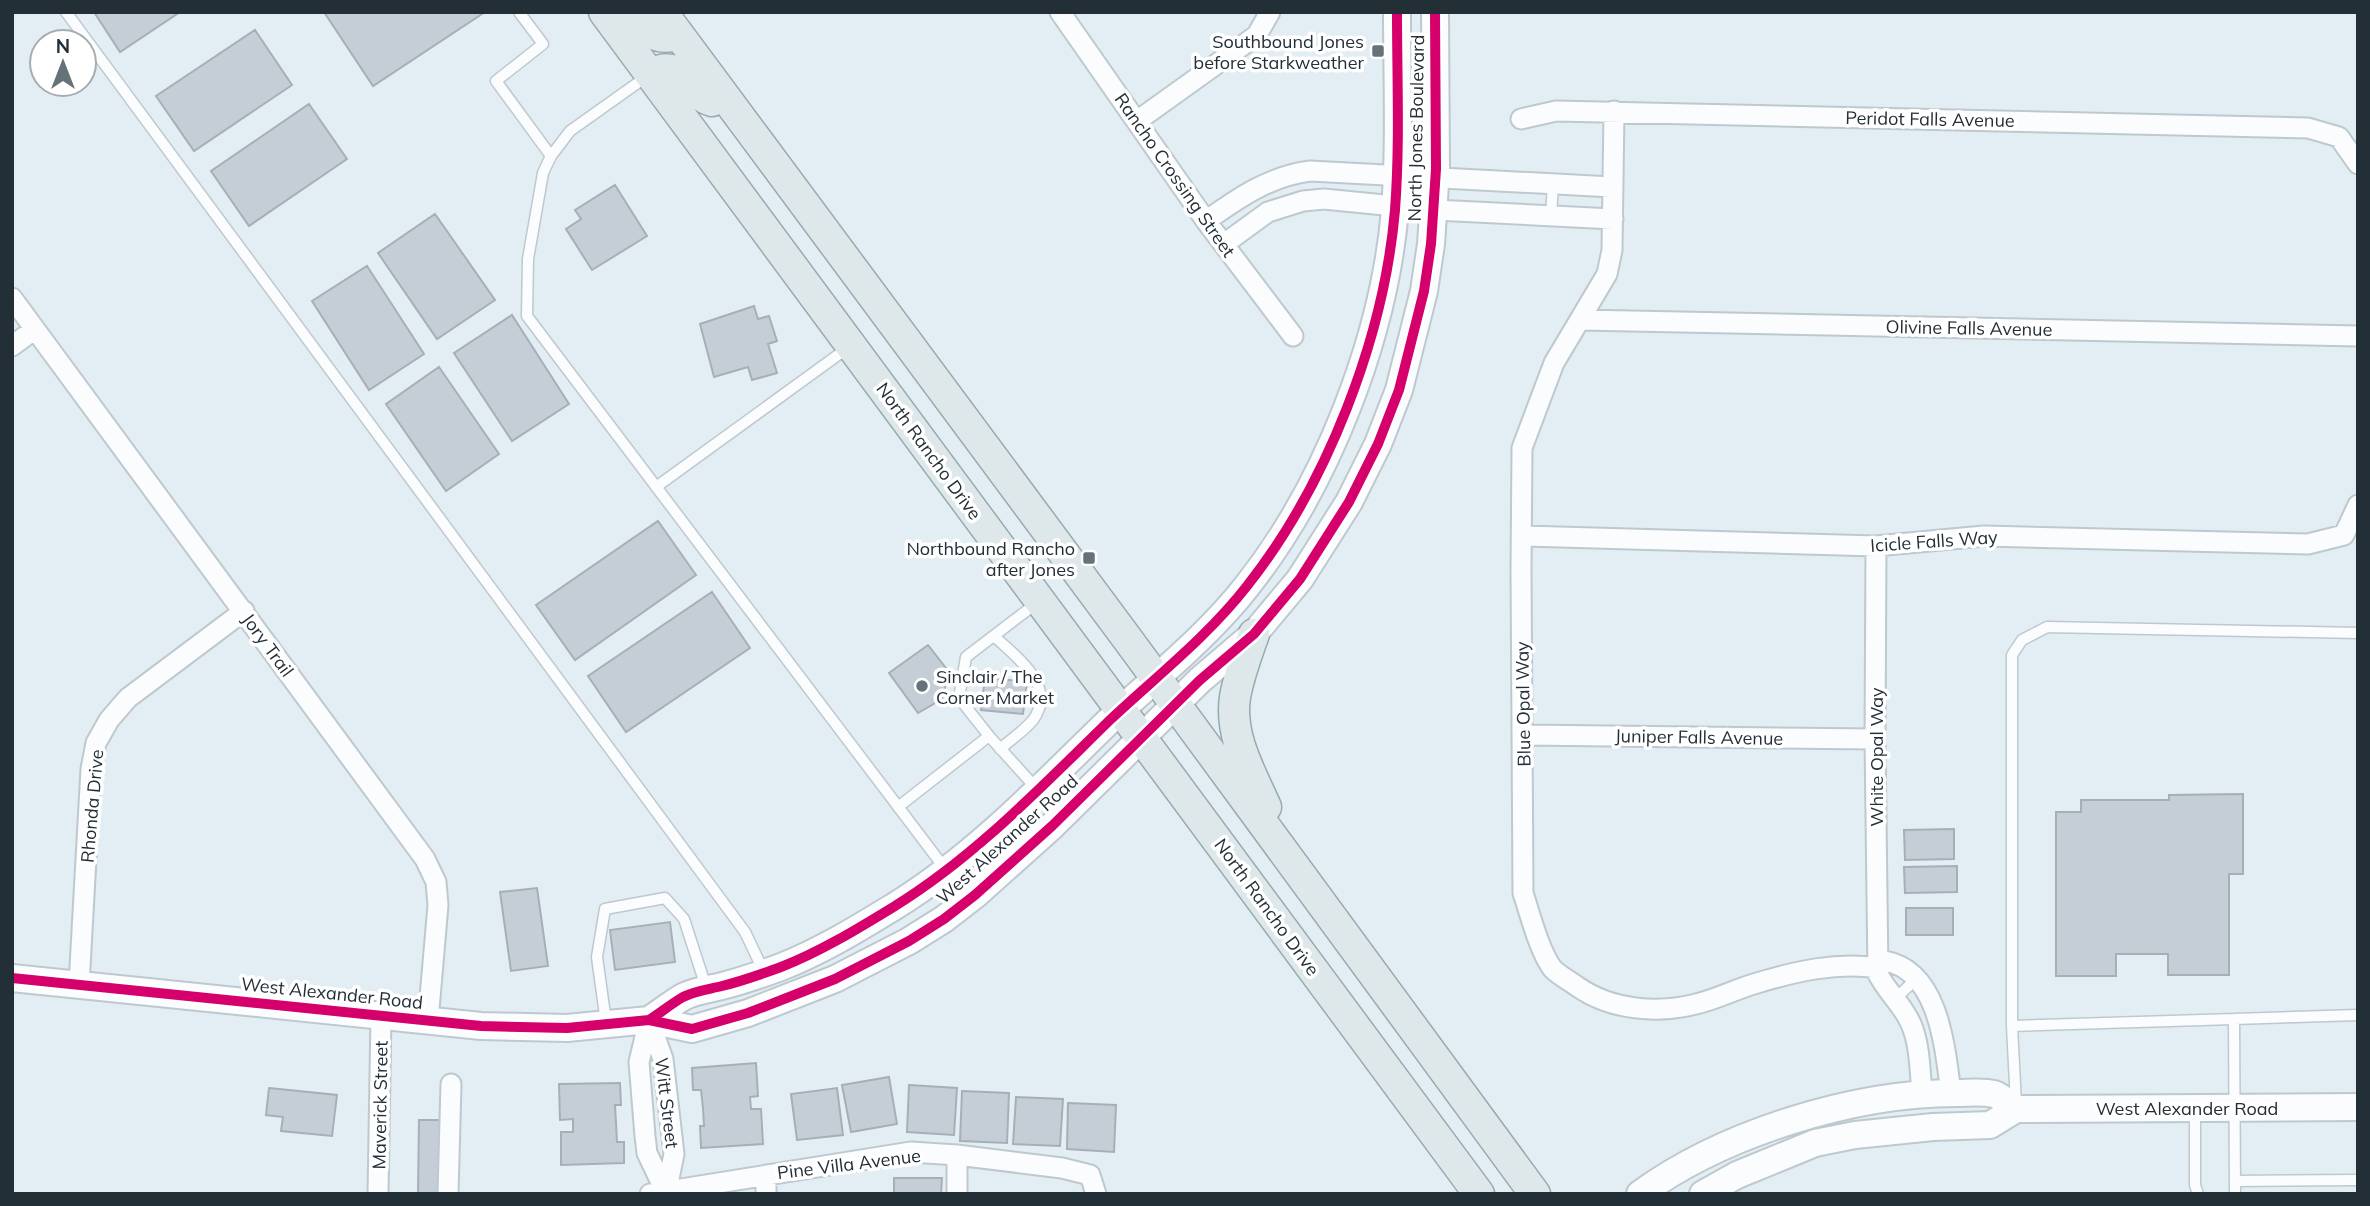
<svg xmlns="http://www.w3.org/2000/svg" width="2370" height="1206" font-family="Mulish,sans-serif">
  <style>
    .building { fill: #c5ced6; stroke: #a7afb6; stroke-width: 2 }
    .lines { fill: none; stroke-linecap: round; stroke-linejoin: round }
    .lane-casing { stroke: #bdc9cf; stroke-width: 13 }
    .street-casing { stroke: #bdc9cf; stroke-width: 23 }
    .secondary-casing { stroke: #bdc9cf; stroke-width: 30 }
    .primary-casing { stroke: #97aaae; stroke-width: 33 }
    .lane { stroke: #fbfcfd; stroke-width: 10 }
    .street { stroke: #fbfcfd; stroke-width: 19 }
    .secondary { stroke: #fbfcfd; stroke-width: 26 }
    .primary { stroke: #dee7e9; stroke-width: 30 }
    .cycleway-casing { stroke: #fff; stroke-width: 15 }
    .cycleway { stroke: #d6006c; stroke-width: 10 }
    .poi-dot { fill: #657279; stroke: #fff; stroke-width: 2.5 }
    .labels { text-anchor: middle; dominant-baseline: central; stroke-width: 7; stroke-linejoin: round; paint-order: stroke }
    .poi-label { font-size: 18px; fill: #222f37; stroke: #fff; text-anchor: end }
    .street-label { font-size: 18px; fill: #222f37; stroke: #fff }
  </style>
  <rect width="100%" height="100%" fill="#e2eef4"/>
  <path class="building" d="M94,12H180L120,52Z
    M324,12H485L373,86Z
    M255,30L292,85L194,151L156,96Z
    M309,104L347,159L249,226L211,171Z
    M615,185L647,236L592,270L566,229L581,219L575,210Z
    M435,214L495,300L437,339L378,253Z
    M367,266L424,354L369,390L312,301Z
    M754,306L758,319L769,316L777,341L768,344L777,373L752,380L748,367L714,377L700,324Z
    M512,315L569,404L512,441L454,353Z
    M439,367L499,454L446,491L386,404Z
    M658,521L696,575L575,660L536,605Z
    M712,592L750,648L626,732L588,676Z
    M928,645L949,672L942,699L918,713L889,673Z
    M985,677L1027,682L1023,714L981,710Z
    M2243,794V874H2229V975H2168V954H2116V976H2056V812H2081V800H2169V795Z
    M1954,829V859L1905,860L1904,830Z
    M1957,866V892L1905,893L1904,867Z
    M537,888L548,966L511,971L500,892Z
    M1906,908H1953V935H1906Z
    M670,922L675,962L615,970L610,930Z
    M756,1063L758,1096L750,1097L751,1109H761L763,1144L701,1148L700,1126H704L703,1108L701,1090H693L692,1068Z
    M889,1077L897,1124L851,1132L842,1085Z
    M620,1083L621,1105H615L616,1123L617,1142H624V1163L561,1165V1132H573V1119L560,1120L559,1084Z
    M909,1085L957,1088L954,1135L907,1132Z
    M269,1088L337,1095L332,1136L281,1131L283,1117L266,1115Z
    M837,1088L843,1135L797,1140L791,1094Z
    M962,1091L1009,1093L1007,1143L960,1141Z
    M1016,1097L1063,1099L1060,1146L1013,1144Z
    M1068,1103L1116,1105L1114,1152L1067,1149Z
    M419,1120H440L439,1194H418Z
    M894,1178H942L941,1194H894Z"/>
  <g class="lines">
    <defs>
      <path id="lane" d="M66,12L745,932L764,972
        M519,12L543,44L496,81L551,156
        M646,77L570,131L551,156L543,173L528,259L527,316L946,870
        M1551,216L1553,184
        M656,487L849,347
        M994,636C1015,656 1058,686 1033,720C1024,731 1010,740 1000,749
        M989,736L959,698L966,657L1038,602
        M898,807L989,736L1036,788
        M1896,998L1916,979
        M606,1022L597,957L605,909L665,898L684,919L706,987
        M2012,1026V655L2022,640L2047,627L2358,633
        M2016,1104L2012,1026L2234,1019
        M2195,1109V1185L2198,1194
        M2235,1181L2358,1180
        M2235,1194L2234,1019L2358,1015"/>
      <path id="street" d="M1060,12L1206,221L1293,336
        M1614,111L1612,250L1607,274L1554,363L1522,448L1521,569L1523,893C1530,914 1539,950 1552,968C1558,975 1570,981 1578,987C1611,1010 1658,1014 1696,1004C1717,999 1736,989 1757,983C1797,971 1836,962 1878,968L1885,961C1940,971 1945,1050 1951,1093
        M1521,119L1556,111L2308,128L2339,137L2358,164
        M1137,121L1257,35L1270,12
        M1206,221C1238,198 1270,176 1310,171L1612,187
        M1224,244L1268,212L1303,201L1324,199L1435,210L1613,219
        M12,298L425,859L436,882L438,905L428,1021
        M1581,320L2358,336
        M12,346L35,329
        M1522,536L1876,546L1984,536L2308,544L2344,535L2358,505
        M1876,546L1875,739L1878,974C1887,992 1903,1005 1911,1024C1920,1044 1920,1072 1922,1094
        M1524,735L1875,739
        M79,985L91,769L96,743L109,720L128,698L244,611
        M649,1020L639,1062L645,1136L647,1153L666,1193
        M649,1020L663,1059L674,1154L666,1193
        M766,1175V1194
        M378,1194L381,1016
        M448,1194L451,1084
        M650,1194L911,1152L957,1155L1062,1168L1090,1175L1096,1194
        M957,1194V1155"/>
      <path id="secondary" d="M12,978L481,1026L567,1028L649,1020L692,1029L748,1013L835,979L909,941L944,919L975,895L1052,826L1200,680L1254,634L1300,579L1349,502L1378,444L1399,390L1424,291L1431,244L1436,169L1435,12
        M649,1020C660,1013 671,1004 683,997C694,991 710,989 722,986C742,981 762,974 781,967C820,952 859,928 895,906C976,856 1043,785 1111,719C1157,676 1208,636 1247,586C1327,485 1384,338 1395,210C1400,144 1397,78 1397,12
        M1640,1194C1724,1133 1854,1093 1956,1093C1967,1093 1983,1091 1994,1094C2001,1096 2009,1104 2016,1109
        M1703,1194L1737,1175L1815,1143L1855,1135L1933,1127L1990,1125L2016,1109L2358,1107"/>
      <path id="primary" d="M604,12L1479,1194
        M630,12C643,28 656,43 678,34
        M662,12L1129,641L1535,1194
        M650,74C684,56 687,94 712,101
        M1254,634C1247,654 1239,675 1235,697C1229,736 1251,773 1266,807"/>
    </defs>
    <use href="#lane" class="lane-casing"/>
    <use href="#street" class="street-casing"/>
    <use href="#secondary" class="secondary-casing"/>
    <use href="#primary" class="primary-casing"/>
    <use href="#lane" class="lane"/>
    <use href="#street" class="street"/>
    <use href="#secondary" class="secondary"/>
    <use href="#primary" class="primary"/>
    <defs>
      <path id="cycleway" d="M12,978L481,1026L567,1028L649,1020L692,1029L748,1013L835,979L909,941L944,919L975,895L1052,826L1200,680L1254,634L1300,579L1349,502L1378,444L1399,390L1424,291L1431,244L1436,169L1435,12
        M649,1020C660,1013 671,1004 683,997C694,991 710,989 722,986C742,981 762,974 781,967C820,952 859,928 895,906C976,856 1043,785 1111,719C1157,676 1208,636 1247,586C1327,485 1384,338 1395,210C1400,144 1397,78 1397,12"/>
    </defs>
    <use href="#cycleway" class="cycleway-casing"/>
    <use href="#cycleway" class="cycleway"/>
  </g>
  <g class="poi-dot">
    <rect x="1371" y="44" width="14" height="14" rx="3.5"/>
    <rect x="1082" y="551" width="14" height="14" rx="3.5"/>
    <circle cx="922" cy="686" r="7"/>
  </g>
  <g class="labels">
    <g class="poi-label">
      <text x="1364" y="41">Southbound Jones<tspan x="1364" dy="21">before Starkweather</tspan></text>
      <text x="1075" y="548">Northbound Rancho<tspan x="1075" dy="21">after Jones</tspan></text>
      <text x="936" y="676" text-anchor="start">Sinclair / The<tspan x="936" dy="21">Corner Market</tspan></text>
    </g>
    <g class="street-label">
      <text transform="translate(1930 119) rotate(1)">Peridot Falls Avenue</text>
      <text transform="translate(1416 128) rotate(-89)">North Jones Boulevard</text>
      <text transform="translate(1175 175) rotate(55)">Rancho Crossing Street</text>
      <text transform="translate(1969 328) rotate(1)">Olivine Falls Avenue</text>
      <text transform="translate(929 451) rotate(54)">North Rancho Drive</text>
      <text transform="translate(1934 541) rotate(-4)">Icicle Falls Way</text>
      <text transform="translate(268 645) rotate(54)">Jory Trail</text>
      <text transform="translate(1523 704) rotate(-91)">Blue Opal Way</text>
      <text transform="translate(1699 737) rotate(1)">Juniper Falls Avenue</text>
      <text transform="translate(1876 757) rotate(-90)">White Opal Way</text>
      <text transform="translate(92 806) rotate(-85)">Rhonda Drive</text>
      <text transform="translate(1007 839) rotate(-42)">West Alexander Road</text>
      <text transform="translate(1267 907) rotate(54)">North Rancho Drive</text>
      <text transform="translate(332 993) rotate(6)">West Alexander Road</text>
      <text transform="translate(667 1103) rotate(83)">Witt Street</text>
      <text transform="translate(380 1105) rotate(-89)">Maverick Street</text>
      <text x="2187" y="1108">West Alexander Road</text>
      <text transform="translate(849 1164) rotate(-7)">Pine Villa Avenue</text>
    </g>
  </g>
  <rect width="2370" height="1206" fill="none" stroke="#222f37" stroke-width="28"/>
  <g transform="translate(63 63)"><circle r="33" fill="#ffffff" stroke="#a7acaf" stroke-width="2"/>
  <path d="M0-5L12 26L0 18L-12 26Z" fill="#657279"/>
  <text y="-10" font-size="19" font-weight="bold" text-anchor="middle" fill="#222f37">N</text>
  </g>
</svg>
